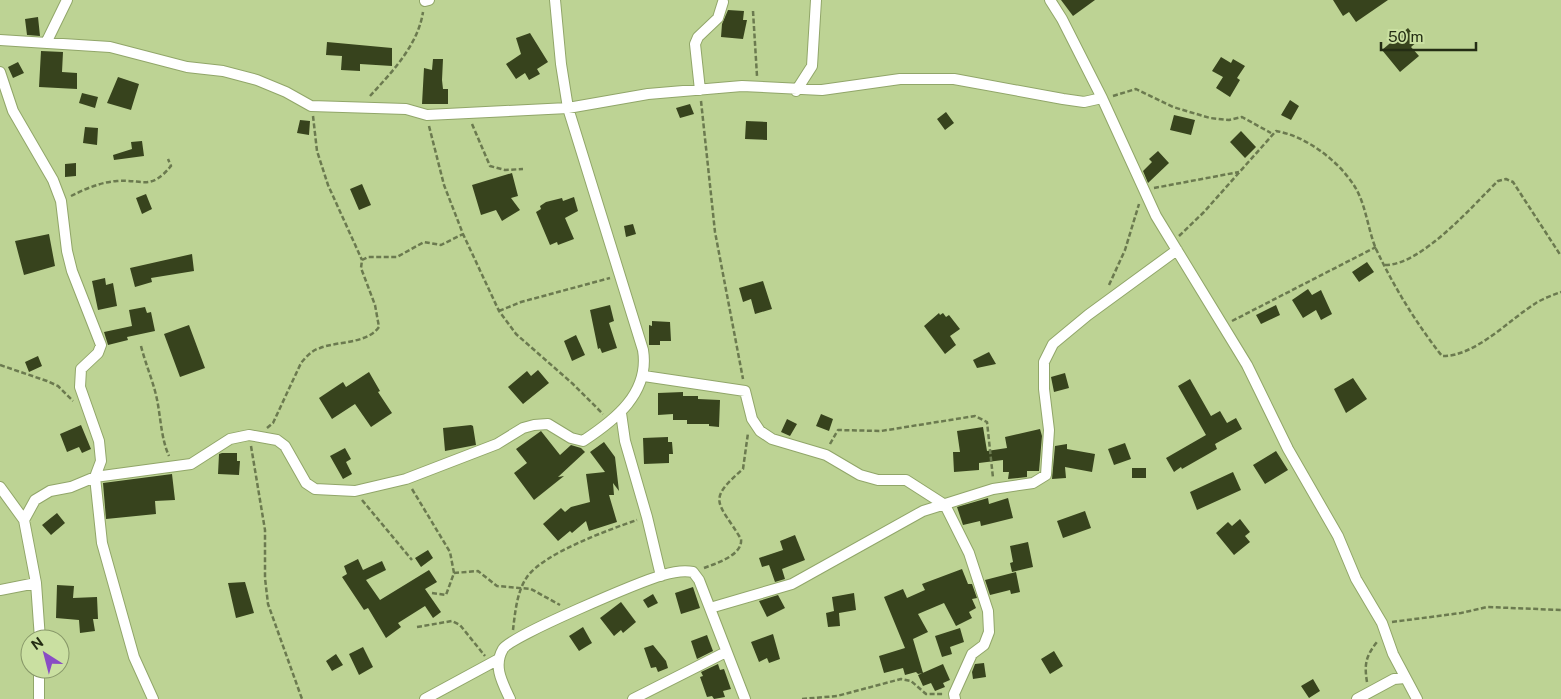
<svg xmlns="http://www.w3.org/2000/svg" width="1561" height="699" font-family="'Public Sans',sans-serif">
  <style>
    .building { fill: #37431d }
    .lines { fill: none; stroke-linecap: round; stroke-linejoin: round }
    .minor-casing { stroke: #91a669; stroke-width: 12 }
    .path { stroke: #6b7a4f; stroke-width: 2.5; stroke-dasharray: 5 2.5; stroke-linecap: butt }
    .minor { stroke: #fff; stroke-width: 10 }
  </style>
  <rect width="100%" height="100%" fill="#bdd394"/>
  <path class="building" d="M1061,0H1095L1073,16Z
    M1333,0H1388L1356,22L1349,12L1343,16Z
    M728,10L744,11L743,20H747L743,39L721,37L722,24Z
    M38,17L40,36L27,35L25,19Z
    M1408,28L1418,41L1411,47L1419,56L1400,72L1382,50Z
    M530,33L548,62L537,69L540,74L529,80L525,73L516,79L506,64L521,54L516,38Z
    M327,42L392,48V66L360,64V71L341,70L342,56L326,55Z
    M41,51L63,52L62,72L77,73V89L39,87Z
    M1221,57L1231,63L1233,59L1245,66L1237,78L1240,80L1230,97L1216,88L1223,77L1212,71Z
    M433,59H443L442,80L443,89H448V104H422L424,68L432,70Z
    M18,62L24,73L13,78L8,67Z
    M118,77L139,84L131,110L107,103Z
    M82,93L98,97L95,108L79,103Z
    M1290,100L1299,106L1291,120L1281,115Z
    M690,104L694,114L680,118L676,108Z
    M946,112L954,123L945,130L937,119Z
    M1174,115L1195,120L1191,135L1170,130Z
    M300,120L310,121L309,135L297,133Z
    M746,121L767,122V140L745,139Z
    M85,127L98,128L97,145L83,143Z
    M1241,131L1256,147L1245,158L1230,142Z
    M142,141L144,156L114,160L113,155L132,149L131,142Z
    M1158,151L1169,163L1148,183L1143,171L1152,162L1149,159Z
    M76,163V176L65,177V164Z
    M512,173L518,196L511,198L520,210L502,221L496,210L481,215L472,185Z
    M362,184L371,205L359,210L350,189Z
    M146,194L152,209L142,214L136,198Z
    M574,197L578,211L565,218L574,239L558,245L557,242L550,245L536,212L541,209L540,206L546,202L562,198L563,201Z
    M633,224L636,234L626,237L624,226Z
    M49,234L55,266L24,275L15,241Z
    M192,254L194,271L151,278L152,282L135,287L130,268Z
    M1367,262L1374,272L1359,282L1352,272Z
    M105,278L106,285L113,283L117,306L98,310L92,281Z
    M763,281L772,309L755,314L751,299L743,302L739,288Z
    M1308,289L1312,295L1321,290L1332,314L1321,320L1316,310L1303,318L1292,300Z
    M610,305L614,321L609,323L617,348L602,353L600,348L598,349L590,310Z
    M1276,305L1280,315L1261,324L1256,315Z
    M145,307L147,313L151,312L155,331L127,337L128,340L108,345L104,332L132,326L129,310Z
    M939,313L940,315L943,313L946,317L949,315L960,329L950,336L956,345L945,354L924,326Z
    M652,321L670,322L671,341H660V345H649V325L652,326Z
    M189,325L205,368L180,377L164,334Z
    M576,335L585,355L572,361L564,341Z
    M989,352L996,364L977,368L973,360Z
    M38,356L42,366L29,372L25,362Z
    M538,370L549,383L523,404L508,387L527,371L531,376Z
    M369,372L380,391L378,392L392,413L371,427L355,404L332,419L319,398L343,382L346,387Z
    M1065,373L1069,388L1054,392L1051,377Z
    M1353,378L1367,399L1346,413L1334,389Z
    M1190,379L1211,416L1220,411L1227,423L1236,418L1242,429L1215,444L1217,449L1182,469L1181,467L1174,472L1166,458L1206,435L1178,386Z
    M683,392V396H698V399L720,400L719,427L709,426V424H687V420H673V414L658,415V393Z
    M821,414L833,419L829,431L816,426Z
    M787,419L797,424L790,436L781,432Z
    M81,425L91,449L82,453L79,447L67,452L60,434Z
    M471,425L473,426L476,445L445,451L443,428Z
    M983,427L987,451L1007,448L1005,437L1040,429L1042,436L1039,471H1027V477L1008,479L1009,472H1003V460L979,463V470L954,472L953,452H960L957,431Z
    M541,431L560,455L571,445L581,448L585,452L558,477L564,476L534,500L514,473L527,463L516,449Z
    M668,437V442H672L673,454H669V463L644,464L643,438Z
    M604,442L615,457L619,491L613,483L614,495H609L617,522L589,531L586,521L572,533L570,531L558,541L543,524L561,508L565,512L571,507L590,502L586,474L605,472L590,452Z
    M1125,443L1131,459L1114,465L1108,449Z
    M1067,444V449L1095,454L1092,472L1065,467L1066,478L1052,479L1055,446Z
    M345,448L351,459L346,462L352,474L343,479L330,456Z
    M1276,451L1288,470L1265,484L1253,465Z
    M222,453H237V461H240L239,475L218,474L219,454Z
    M1132,468H1146V478H1132Z
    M1233,472L1241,490L1197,510L1190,492Z
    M172,474L175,500L155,501L156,514L106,519L103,483Z
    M988,498L989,504L1008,498L1013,518L981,526L980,521L963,525L957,507Z
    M1085,511L1091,528L1063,538L1057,521Z
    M57,513L65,523L51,535L42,525Z
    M1240,519L1250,532L1245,536L1250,542L1234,555L1216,533L1228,522L1232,526Z
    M795,535L805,560L782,569L785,579L775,582L769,565L762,567L759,558L783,550L780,541Z
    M1028,542L1033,567L1012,572L1010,563L1013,562L1010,546Z
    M428,550L433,558L421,567L415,558Z
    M358,559L363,570L382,561L386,570L366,580L380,600L429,570L437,582L425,589L441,612L433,618L425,606L398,623L401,627L386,638L368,608L364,610L342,577L347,574L344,566Z
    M962,569L968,584H972L977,598L972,599L976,608L969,612L972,618L956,626L944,603L918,614L928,632L913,639L923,673L918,674L916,672L905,675L903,668L884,673L879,656L905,648L884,597L903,589L907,598L925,590L922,584Z
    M1016,572L1020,592L1011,594L1010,590L990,595L985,580Z
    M245,582L254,613L236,618L228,583Z
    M57,585L74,586L73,598L97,597L98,619H93L95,631L80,633L79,620L56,618Z
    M693,587L700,608L681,614L675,593Z
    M854,593L856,610L839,613L840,626L828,627L826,613L834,611L832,597Z
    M653,594L658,603L648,608L643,600Z
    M778,595L785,608L767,617L759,601Z
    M621,602L636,622L623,633L621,630L614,636L600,618Z
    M583,627L592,643L579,651L569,636Z
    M960,628L964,642L950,647L952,654L942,657L935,636Z
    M773,634L780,659L769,663L767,658L759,662L751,642Z
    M707,635L713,651L697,659L691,641Z
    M653,645L666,661L668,668L658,672L656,667L651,668L644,648Z
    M363,647L373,667L359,675L349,654Z
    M1054,651L1063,666L1050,674L1041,659Z
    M336,654L343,665L332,671L326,661Z
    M984,663L986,677L973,679L972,672L975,664Z
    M718,664L720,670L724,669L731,689L723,691L725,697L714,699L712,696L707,697L700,677L703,676L701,672Z
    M943,664L950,680L943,683L945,687L935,691L931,683L923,686L918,675Z
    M1313,679L1320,691L1309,698L1301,686Z"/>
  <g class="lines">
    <defs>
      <path id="minor" d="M1050,0L1062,19L1102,98L1156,216L1247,365L1288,449L1338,536L1356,579L1382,623L1393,654L1417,699
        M425,1L429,0
        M0,40L110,47L187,67L223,71L257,80L286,92L311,106L406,109L427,115L568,108L648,94L742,86L822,90L900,79H954L1063,99L1084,102L1102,98
        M46,43L67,0
        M0,72L13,111L53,180L61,201L67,251L72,271L101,345L98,353L81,369L80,387L99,441L101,461L95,477L102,543L134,657L153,699
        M700,90L695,44L698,37L718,18L723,2
        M796,91L812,66L816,0
        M644,376L745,391L752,419L760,431L772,439L826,455L860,475L878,480H906L945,505L969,553L988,611L989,632L984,645L972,654L954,694L955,699
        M621,413L625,441L647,517L661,576
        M0,487L24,520
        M0,590L36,583
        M710,608L792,584L923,511L993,489L1033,483L1046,475L1049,430L1044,389V362L1053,344L1088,315L1177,250
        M40,639L36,583L24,520L35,500L50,491L71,487L95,477L191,464L230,439L249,435L277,440L285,446L306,483L315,489L355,491L406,479L497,444L523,428L534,425L548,424L571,438L583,441C615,420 650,393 643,350L568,108L561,64L555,0
        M39,699V669
        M425,699L497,660
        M510,699C502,682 493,666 503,649C510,636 642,581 663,575C673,572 683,570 693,572L699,580L745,699
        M633,699L726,652
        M1357,699L1394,679L1405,678"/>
    </defs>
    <use href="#minor" class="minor-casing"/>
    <path class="path" d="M753,11L757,76
      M370,96C392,72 418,45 423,12
      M1113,96L1136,89L1173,107L1210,118L1229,120L1242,117L1271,133
      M701,101L715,232L743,379
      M313,116L317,151L328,185L362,260
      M472,124L490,166L505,170L523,169
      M429,126L444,185L463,234L499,311L516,334L573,384L603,414
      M1154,188L1239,172
      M71,196C85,189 101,182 117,181C144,179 150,191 171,166L168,159
      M1179,236L1204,212L1276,131C1306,136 1339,161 1355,187C1366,205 1368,230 1376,249C1394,287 1416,323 1442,356C1475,357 1510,319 1536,303C1544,298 1553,295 1561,292
      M1385,265C1422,265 1472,206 1498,181L1506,179L1513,182L1561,256
      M1109,285L1125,250L1139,204
      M499,311L521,302L610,278
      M1232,321L1376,247
      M141,346C145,362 151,376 155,391C161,413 160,436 169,456
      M0,365L47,381L58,386L73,401
      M267,428L273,423L301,363C306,357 312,350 320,348C338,341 367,344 379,327L375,305L361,268L362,260L368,257H397L424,242L441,245L463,234
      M830,444L838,430L881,431L975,416L987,422L993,478
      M251,446L265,530V578L268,604L302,699
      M412,489L450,552L454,573L446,595L432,593
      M362,500L412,560
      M704,568C717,563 743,555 741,539C718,501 706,501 743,469L748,433
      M454,573L478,571L497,586L531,589L560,605
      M1392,622L1461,613L1487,607L1561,610
      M417,627L452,621L460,625L485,656
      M513,630C515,613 517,591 527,577C544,553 608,530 637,520
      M1367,682C1364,664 1366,656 1377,642
      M802,699L837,696L901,679L911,681L926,694H943"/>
    <use href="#minor" class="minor"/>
  </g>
  <g transform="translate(45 654) rotate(324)"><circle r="24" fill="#cae0a1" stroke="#889869"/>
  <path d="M0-4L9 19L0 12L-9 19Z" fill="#894dc4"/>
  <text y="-8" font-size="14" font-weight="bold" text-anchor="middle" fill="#242d14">N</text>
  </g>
  <path d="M1381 42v8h95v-8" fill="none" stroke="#242d14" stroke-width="2.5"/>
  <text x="1388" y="42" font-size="15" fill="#242d14" stroke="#cae0a1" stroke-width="4" paint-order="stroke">50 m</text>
</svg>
